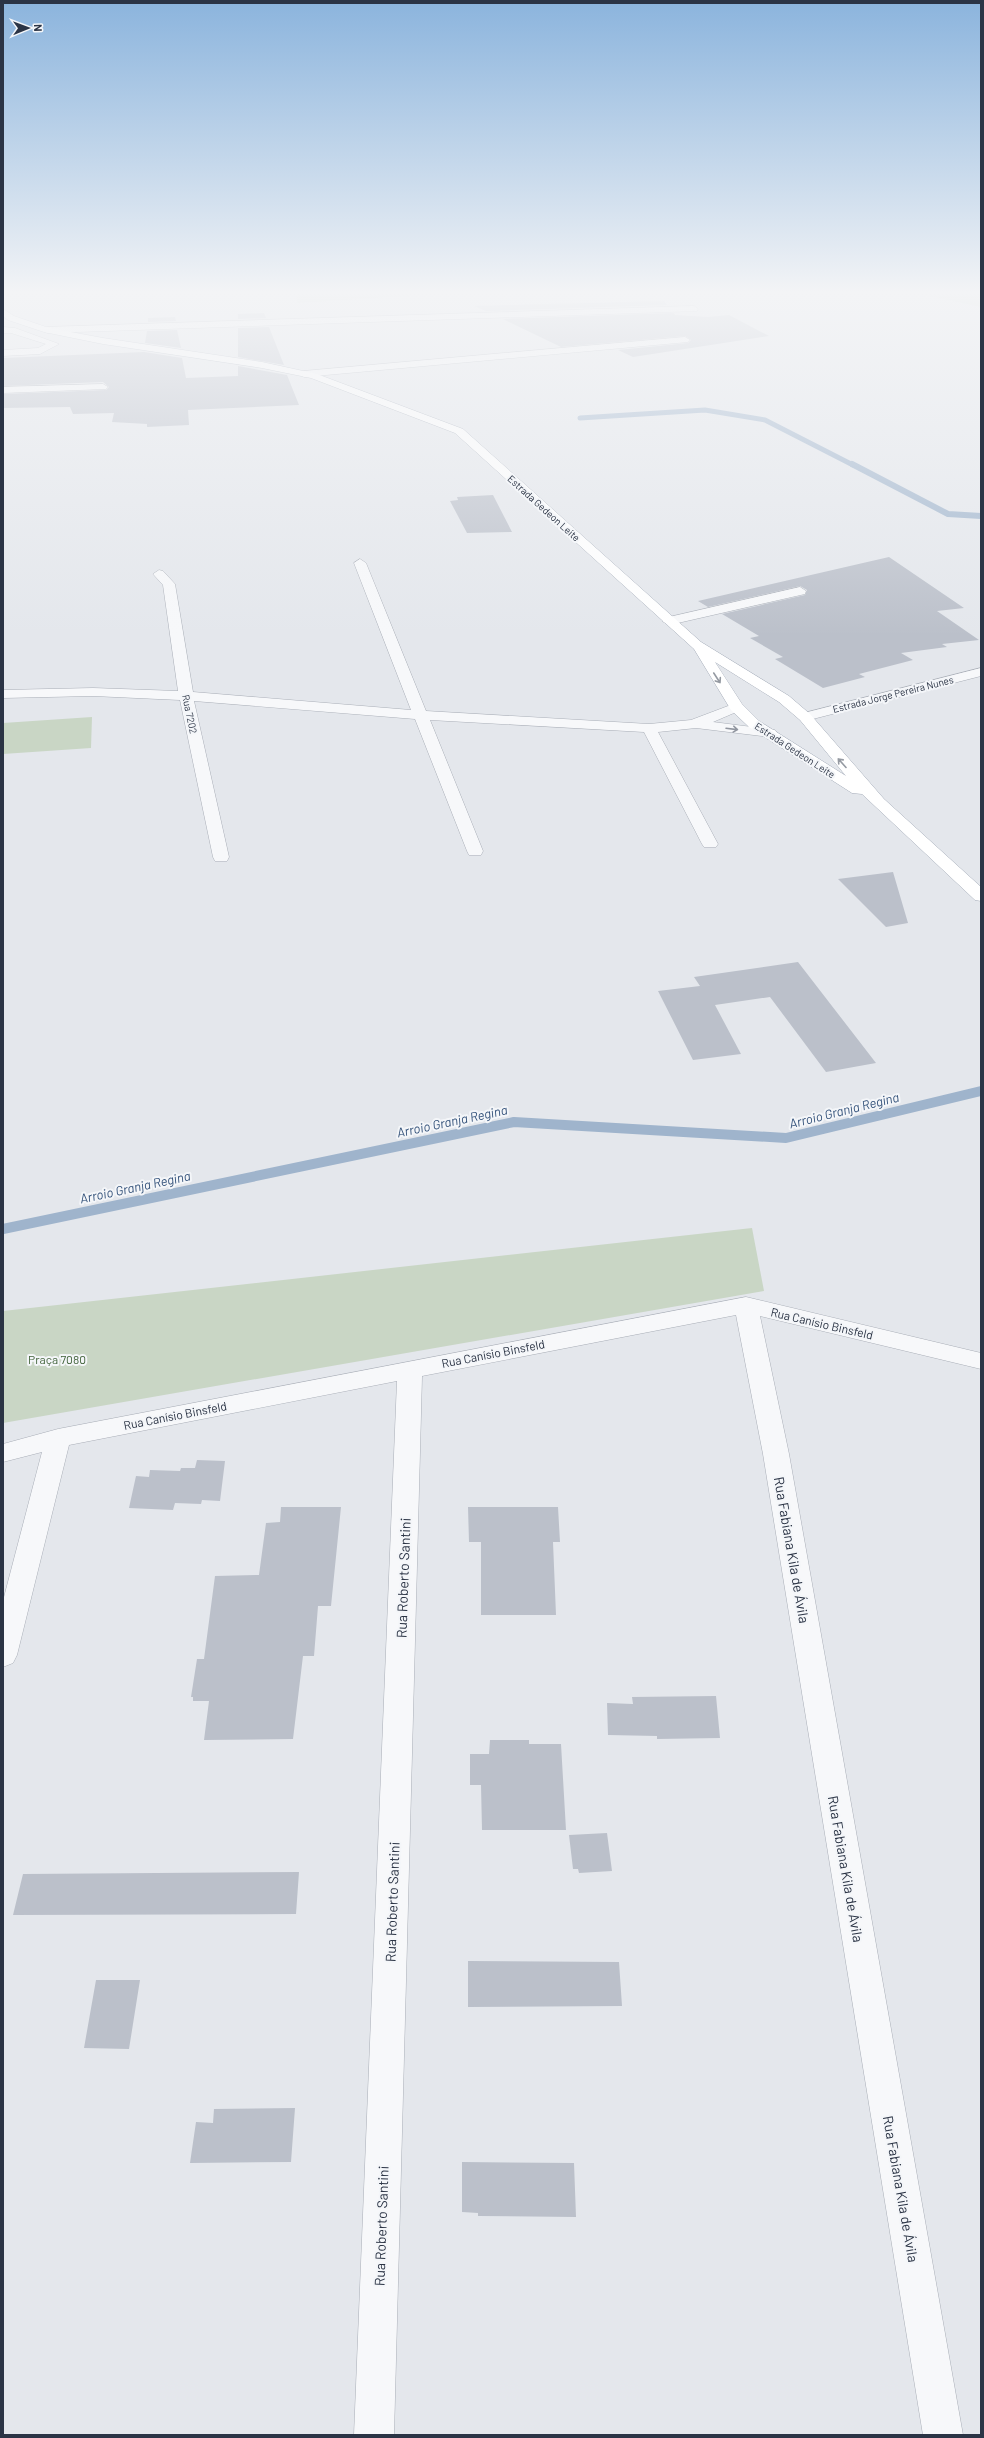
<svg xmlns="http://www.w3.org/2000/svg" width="984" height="2438" font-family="Barlow,sans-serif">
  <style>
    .green { fill: #c9d6c5 }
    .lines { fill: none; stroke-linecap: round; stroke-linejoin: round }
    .stream-far2 { stroke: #9fb4cc; stroke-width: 5 }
    .stream-far1 { stroke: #9fb4cc; stroke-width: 6 }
    .stream { stroke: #9fb4cc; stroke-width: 10 }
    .building { fill: #bbc0ca }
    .minor-casing { stroke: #a9aeb7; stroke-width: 1 }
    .major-casing { stroke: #a3abb8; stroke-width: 1 }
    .minor { fill: #f7f8fa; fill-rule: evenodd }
    .major { fill: #fff; fill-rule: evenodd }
    .oneway { stroke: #959aa2 }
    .oneway2 { stroke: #9196a0 }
    .labels { text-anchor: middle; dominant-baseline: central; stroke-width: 4; stroke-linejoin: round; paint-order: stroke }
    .far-street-label { font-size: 10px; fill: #2b3445; stroke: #f4f6f9 }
    .street-label { font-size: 12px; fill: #2b3445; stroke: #f4f6f9 }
    .park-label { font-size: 12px; fill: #3f6138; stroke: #f4f6f9 }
    .water-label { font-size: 13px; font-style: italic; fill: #34527a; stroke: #f4f6f9 }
    .near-street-label { font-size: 14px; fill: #2b3445; stroke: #f4f6f9 }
  </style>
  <rect width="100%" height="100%" fill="#e4e7ec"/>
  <path class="green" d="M296,295H419L297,303Z
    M925,295H981V307Z
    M92,717L91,748L3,754V723Z
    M752,1228L764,1291L3,1423V1311Z"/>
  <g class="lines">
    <path class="stream-far2" d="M580,418L705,410L765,420L853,465"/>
    <path class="stream-far1" d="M852,464L948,514L981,516"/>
    <path class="stream" d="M3,1229L514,1122L786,1138L981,1091"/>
  </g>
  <path class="building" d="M664,301L667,305L486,311L474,306Z
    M264,313L266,318L238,319V314Z
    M674,313L675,315L708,317L729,315L769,336L633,357L618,350L688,343L691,340L685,336L561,347L503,319Z
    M175,317L176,321L148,322V318Z
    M269,327L284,365L238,357V328Z
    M177,330L181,348L145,343L147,331Z
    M144,352L182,358L186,378L238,376V366L287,375L299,405L188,410L189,425L147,427V424L112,422L114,413L73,414L70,407L3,408V394L106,390L109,387L103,382L3,386V358Z
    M493,495L512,532L467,533L450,501L458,500L457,497Z
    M889,557L964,608L937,611L979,640L942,644L947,647L901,653L913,660L859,674L865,677L823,688L775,659L783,657L750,638L759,636L722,614L805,595L807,590L800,586L708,607L698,601Z
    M893,872L908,923L886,927L838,879Z
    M798,962L876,1063L826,1072L770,997L715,1005L741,1054L693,1060L658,991L700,986L694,977Z
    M197,1460L225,1461L220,1501L202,1500L201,1504L175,1503L173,1510L129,1508L136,1476L149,1477L150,1470L180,1471L181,1468H195Z
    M281,1507H341L331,1606H318L314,1656H303L293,1739L204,1740L209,1701H193V1697H191L197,1659H204L215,1576L259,1575L266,1523L280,1522Z
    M468,1507H558L560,1542H553L556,1615H481V1542H469Z
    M716,1696L720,1738L657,1739V1736L608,1735L607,1703L633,1704L632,1697Z
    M490,1740H529V1744H561L566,1830H482L481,1785H470V1754H489Z
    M607,1833L612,1871L579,1873L578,1869H573L569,1835Z
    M299,1872L296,1914L13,1915L23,1874Z
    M468,1961L619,1962L622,2006L468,2007Z
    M96,1980H140L129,2049L84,2048Z
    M295,2108L291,2162L190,2163L196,2122L213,2123L214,2109Z
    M462,2162L574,2163L576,2217L478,2216V2213L462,2212Z"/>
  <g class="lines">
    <defs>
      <path id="minor" d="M694,306L698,309L697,311L47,333L43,330L47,327Z
        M3,327L15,328L59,344L40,354L3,356V350L38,348L46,344L11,333H3Z
        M685,337L690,340L688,342L304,377L299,374L304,371Z
        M103,384L108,387L106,389L3,393V387Z
        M360,559L366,563L426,711L649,724L691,720L736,703L743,707L741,710L713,722L775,730L777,733L770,737L696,728L658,732L718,844L716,847H704L702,844L644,732L430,720L483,851L481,855H469L467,851L415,719L194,701L229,857L227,861H215L213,857L180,700L93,696L3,698V690L93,688L178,691L163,585L153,574L159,570L163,571L175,584L193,692L411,710L354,563Z
        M800,587L806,591L805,594L669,625L662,621L669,617Z
        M981,668V676L805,721L798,717L800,714Z
        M746,1297L981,1353V1369L760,1316L789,1454L963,2435H923L763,1454L736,1315L422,1376L394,2435H354L397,1381L69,1445L17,1655L13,1663L3,1667V1601L42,1452L3,1462V1444L58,1429Z"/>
      <path id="major" d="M3,309L14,316L49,328L103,338L262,362L317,374L463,429L701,642L789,696L810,714L884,799L981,887V901L975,900L862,794L852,793L749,727L731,710L694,649L455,433L311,378L262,368L103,344L44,332L8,320L3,316ZM715,662L779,702L800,720L846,776L759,721L742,704Z"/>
    </defs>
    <use href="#minor" class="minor-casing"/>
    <use href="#major" class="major-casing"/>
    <use href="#minor" class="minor"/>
    <use href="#major" class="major"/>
  </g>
  <defs><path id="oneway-shaft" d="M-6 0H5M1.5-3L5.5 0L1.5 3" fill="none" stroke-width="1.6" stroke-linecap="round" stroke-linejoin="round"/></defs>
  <g class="oneway">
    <use href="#oneway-shaft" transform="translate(717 678) rotate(57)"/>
    <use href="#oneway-shaft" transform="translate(842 763) rotate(-132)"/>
  </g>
  <use class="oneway2" href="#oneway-shaft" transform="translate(732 729) rotate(7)"/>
  <linearGradient id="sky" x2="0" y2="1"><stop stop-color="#8bb4dd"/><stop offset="0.46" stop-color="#f3f4f6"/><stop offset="1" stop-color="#f3f4f6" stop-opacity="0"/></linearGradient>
  <rect width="984" height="636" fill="url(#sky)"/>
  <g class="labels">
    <g class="far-street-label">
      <text transform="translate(544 508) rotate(42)">Estrada Gedeon Leite</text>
      <text transform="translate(893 694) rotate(-14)">Estrada Jorge Pereira Nunes</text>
      <text transform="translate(190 714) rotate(78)">Rua 7202</text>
      <text transform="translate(795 750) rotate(33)">Estrada Gedeon Leite</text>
    </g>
    <g class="street-label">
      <text transform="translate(822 1323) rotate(13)">Rua Canísio Binsfeld</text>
      <text transform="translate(493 1353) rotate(-11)">Rua Canísio Binsfeld</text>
      <text transform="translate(175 1415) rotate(-11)">Rua Canísio Binsfeld</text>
    </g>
    <g class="park-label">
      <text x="57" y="1359">Praça 7080</text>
    </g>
    <g class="water-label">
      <text transform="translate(844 1110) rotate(-14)">Arroio Granja Regina</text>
      <text transform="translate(452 1121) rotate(-12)">Arroio Granja Regina</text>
      <text transform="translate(135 1187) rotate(-12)">Arroio Granja Regina</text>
    </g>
    <g class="near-street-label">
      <text transform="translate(792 1550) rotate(80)">Rua Fabiana Kila de Ávila</text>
      <text transform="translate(403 1578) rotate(-88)">Rua Roberto Santini</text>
      <text transform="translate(846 1869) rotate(80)">Rua Fabiana Kila de Ávila</text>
      <text transform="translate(392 1902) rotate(-88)">Rua Roberto Santini</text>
      <text transform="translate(901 2189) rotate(80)">Rua Fabiana Kila de Ávila</text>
      <text transform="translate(381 2226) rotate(-88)">Rua Roberto Santini</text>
    </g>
  </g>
  <rect width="984" height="2438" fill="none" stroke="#2b3445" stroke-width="8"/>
  <g transform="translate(28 28) rotate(89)" stroke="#f4f6f9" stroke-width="3" paint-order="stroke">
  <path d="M0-3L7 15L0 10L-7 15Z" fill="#2b3445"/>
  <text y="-6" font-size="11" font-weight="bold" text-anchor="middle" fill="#2b3445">N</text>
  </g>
</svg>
